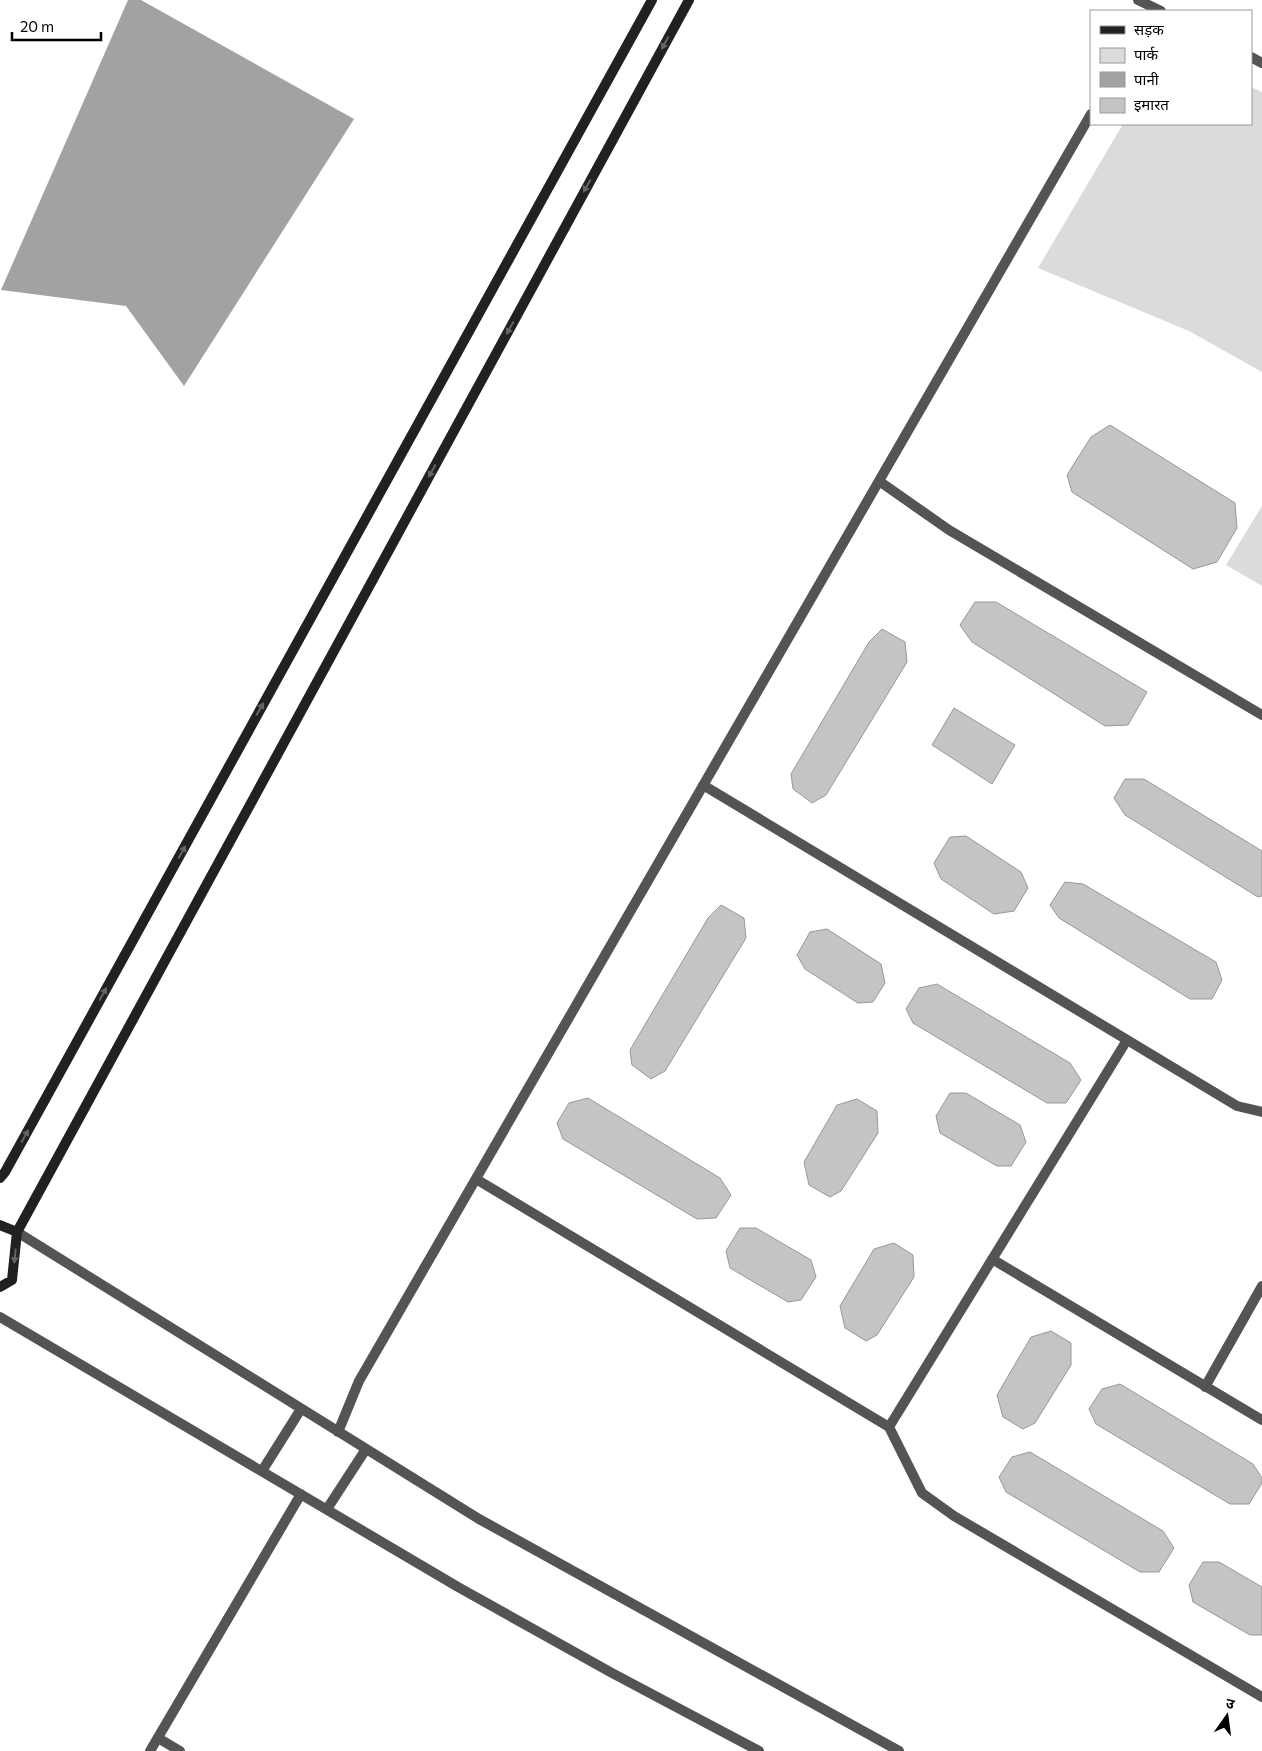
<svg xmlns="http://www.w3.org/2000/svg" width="1262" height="1751" font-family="Commissioner,'Noto Sans Devanagari',sans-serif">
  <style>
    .green { fill: #dbdbdb }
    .water { fill: #a2a2a2 }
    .building { fill: #c4c4c4; stroke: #989898 }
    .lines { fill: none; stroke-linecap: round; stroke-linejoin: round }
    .street { stroke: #545454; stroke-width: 10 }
    .secondary { stroke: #212121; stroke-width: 10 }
    .oneway { fill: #646464 }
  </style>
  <rect width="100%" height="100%" fill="#fff"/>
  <path class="green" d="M1251,87L1262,92V372L1189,331L1038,268L1123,124H1251Z
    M1262,506V586L1226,565Z"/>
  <path class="water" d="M128,0H141L354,119L184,386L126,306L1,290Z"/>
  <path class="building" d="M1110,425L1235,503L1237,528L1217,562L1193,569L1072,492L1067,475L1091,437Z
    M975,602H996L1147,692L1128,725L1105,726L972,642L960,625Z
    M882,629L905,642L907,662L826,795L812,803L793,789L791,774L869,642Z
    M954,708L1015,745L992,784L932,745Z
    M1125,779H1144L1262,851V896L1258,897L1125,815L1114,798Z
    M966,836L1021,872L1028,888L1014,911L994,914L941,879L934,863L950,837Z
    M1065,882L1083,884L1216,962L1222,980L1212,999H1190L1059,918L1050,905Z
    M721,905L744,918L746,938L665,1071L651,1079L632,1065L630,1050L708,918Z
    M827,929L881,964L885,983L873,1002L858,1003L805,969L797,955L810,932Z
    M937,984L1070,1063L1081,1080L1066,1103H1047L913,1023L906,1009L919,988Z
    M950,1093H966L1020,1125L1026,1142L1011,1166H997L940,1133L936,1116Z
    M588,1098L720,1178L731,1195L716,1218L697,1219L563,1139L557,1123L569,1103Z
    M857,1099L877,1111L878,1133L841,1191L830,1197L809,1185L804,1162L837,1105Z
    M740,1228H756L811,1260L816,1277L801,1300L788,1302L730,1268L726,1251Z
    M894,1243L913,1255L914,1277L877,1335L866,1341L845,1328L840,1306L874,1249Z
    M1051,1331L1071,1343V1365L1035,1423L1023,1429L1003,1417L997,1395L1031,1337Z
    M1120,1384L1253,1464L1262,1478V1483L1249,1504H1230L1096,1424L1089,1409L1102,1389Z
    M1030,1452L1163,1531L1174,1548L1159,1572H1140L1006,1492L999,1477L1012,1457Z
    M1203,1562H1219L1262,1587V1635H1250L1193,1602L1189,1585Z"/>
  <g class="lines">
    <path class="street" d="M1138,0L1161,11
      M1251,57L1262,63
      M879,481L949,530L1262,715
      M703,785L1237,1106L1262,1112
      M476,1179L889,1427L922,1493L954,1516L1262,1697
      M17,1232L479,1519L899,1751
      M992,1259L1262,1420
      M0,1317L458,1587L612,1673L759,1751
      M1205,1387L1262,1286
      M889,1427L1127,1040
      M338,1432L359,1381L1091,114
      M262,1471L301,1409
      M327,1509L366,1449
      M158,1738L180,1751
      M150,1751L301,1494"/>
    <path class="secondary" d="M0,1178L5,1172L652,0
      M0,1225L17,1232
      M0,1287L12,1280L17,1232L689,0"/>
  </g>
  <defs><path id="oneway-solid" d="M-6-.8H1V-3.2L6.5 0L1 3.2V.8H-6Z" transform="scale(1.25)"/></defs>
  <g class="oneway">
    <use href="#oneway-solid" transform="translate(665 43) rotate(119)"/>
    <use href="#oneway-solid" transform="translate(587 186) rotate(119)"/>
    <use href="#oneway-solid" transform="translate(510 328) rotate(119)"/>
    <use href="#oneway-solid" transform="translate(432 471) rotate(119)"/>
    <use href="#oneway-solid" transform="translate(260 709) rotate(-61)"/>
    <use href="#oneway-solid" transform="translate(182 852) rotate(-61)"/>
    <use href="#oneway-solid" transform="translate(103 994) rotate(-61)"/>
    <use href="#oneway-solid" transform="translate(25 1136) rotate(-61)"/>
    <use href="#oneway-solid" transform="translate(15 1256) rotate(96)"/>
  </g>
  <rect x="1090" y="10" width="162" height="115" fill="#ffffff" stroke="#999999"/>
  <rect x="1100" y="26" width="25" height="8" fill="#212121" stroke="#999999"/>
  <text x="1134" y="35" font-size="15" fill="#000000">सड़क</text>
  <rect x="1100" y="48" width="25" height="15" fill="#dbdbdb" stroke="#999999"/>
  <text x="1134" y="60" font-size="15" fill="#000000">पार्क</text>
  <rect x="1100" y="72" width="25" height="15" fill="#a2a2a2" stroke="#999999"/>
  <text x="1134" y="85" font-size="15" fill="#000000">पानी</text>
  <rect x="1100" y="98" width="25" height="15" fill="#c4c4c4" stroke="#999999"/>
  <text x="1134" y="110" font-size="15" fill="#000000">इमारत</text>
  <g transform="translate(1227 1716) rotate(14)" stroke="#ffffff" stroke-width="4" paint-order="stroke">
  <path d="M0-4L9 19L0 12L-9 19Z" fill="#000000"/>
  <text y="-8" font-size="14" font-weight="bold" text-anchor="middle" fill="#000000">उ</text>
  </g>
  <path d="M12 32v8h89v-8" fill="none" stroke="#000000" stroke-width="2.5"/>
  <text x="20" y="32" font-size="15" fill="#000000" stroke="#ffffff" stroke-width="4" paint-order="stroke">20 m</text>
</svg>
